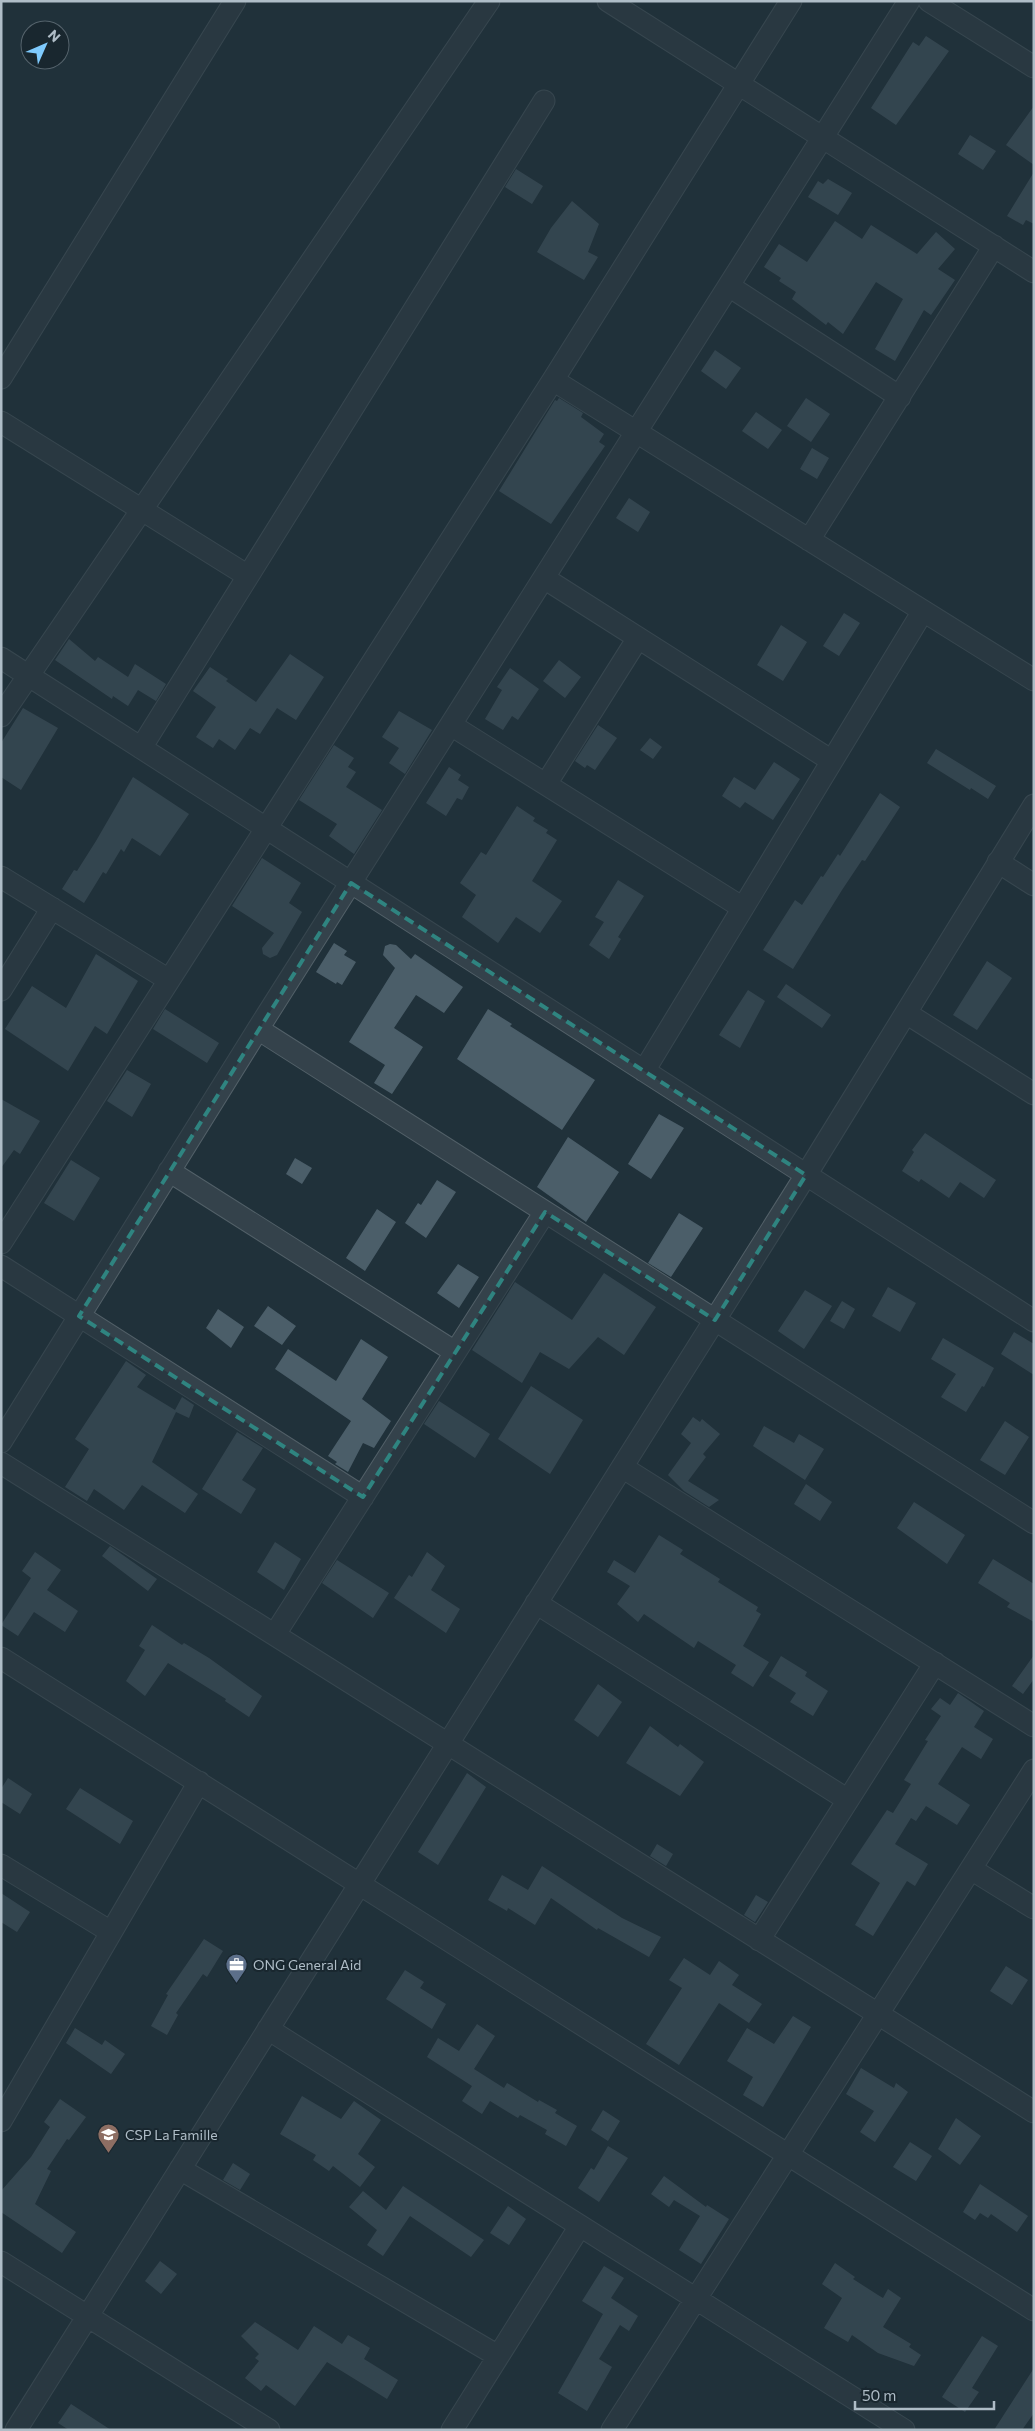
<svg xmlns="http://www.w3.org/2000/svg" width="1035" height="2431" font-family="Commissioner,sans-serif">
  <style>
    .building { fill: #4b5e69 }
    .lines { fill: none; stroke-linecap: round; stroke-linejoin: round }
    .street-casing { stroke: #526068; stroke-width: 23 }
    .street { stroke: #34424b; stroke-width: 21 }
    .marked { fill: none; stroke: #2f8480; stroke-width: 4; stroke-dasharray: 10 6; stroke-linejoin: round }
    .labels { text-anchor: middle; dominant-baseline: central; stroke-width: 4; stroke-linejoin: round; paint-order: stroke }
    .poi-label { font-size: 14px; fill: #afbdc7; stroke: #19272f; text-anchor: start }
  </style>
  <rect width="100%" height="100%" fill="#20313a"/>
  <path class="building" d="M926,36L949,51L896,125L871,108L913,42L919,46Z
    M1034,106V165L1006,145Z
    M970,135L996,151L983,170L958,154Z
    M516,169L543,186L532,204L505,187Z
    M1034,172V224L1026,220L1023,225L1007,216Z
    M828,179L852,193L838,215L808,197L818,181L823,184Z
    M572,201L599,224L588,252L598,257L584,280L537,252L551,228Z
    M835,221L862,239L871,225L917,254L936,232L955,249L938,269L955,280L931,315L924,310L895,361L875,349L903,299L876,282L843,334L828,322L826,325L792,299L796,292L779,281L781,278L764,267L779,244L807,262Z
    M715,350L741,368L726,389L701,371Z
    M559,398L583,413L581,417L604,434L599,442L605,446L551,524L499,491L555,400L557,401Z
    M806,398L830,414L811,442L787,426Z
    M756,412L782,430L768,449L742,431Z
    M812,448L829,458L817,479L800,469Z
    M629,498L650,512L638,532L616,518Z
    M844,613L860,623L839,656L823,646Z
    M781,625L807,642L783,681L757,665Z
    M69,639L95,661L98,657L128,677L135,664L166,684L156,701L138,690L128,706L113,696L112,699L55,660Z
    M290,654L324,677L296,720L277,708L260,734L250,728L235,750L219,739L213,748L196,737L216,707L193,691L210,667L228,679L226,681L256,702Z
    M559,660L581,677L565,698L543,681Z
    M510,668L539,689L518,720L512,716L503,730L485,719L502,690L497,687Z
    M23,708L58,728L21,790L1,777V743Z
    M399,711L432,730L405,774L389,763L399,748L382,737Z
    M598,725L617,738L595,770L587,765L585,768L575,761Z
    M650,738L662,747L653,759L640,750Z
    M334,745L354,758L348,767L356,772L346,787L382,810L354,854L329,836L337,824L299,800Z
    M936,749L996,786L988,799L971,788L970,790L927,763Z
    M774,762L800,779L773,820L745,802L740,808L722,796L734,777L755,790Z
    M449,767L461,775L458,780L469,787L462,800L457,798L446,816L426,803Z
    M133,777L189,814L160,856L132,838L124,852L121,849L106,874L103,872L84,903L62,889L74,870L77,871L96,841Z
    M880,793L900,807L865,861L862,860L842,890L793,969L763,950L795,900L802,905L821,876L823,877L838,854L840,856Z
    M517,806L535,818L533,821L548,830L546,833L557,840L532,881L562,901L540,933L516,917L498,943L462,917L476,895L460,883L481,852L486,855Z
    M262,858L301,883L289,903L302,912L277,955L270,958L263,954L262,948L274,933L232,906Z
    M618,880L644,896L618,937L621,939L609,959L589,945L604,922L595,917Z
    M334,943L347,951L344,955L356,962L342,985L337,982L336,984L316,972Z
    M390,944L396,945L411,959L415,954L463,987L444,1013L416,995L394,1028L423,1047L392,1094L374,1083L385,1065L349,1042L395,968L383,955L385,946Z
    M96,954L138,981L107,1034L95,1026L68,1071L5,1029L32,986L66,1008Z
    M987,961L1012,978L977,1030L953,1015Z
    M786,984L831,1015L822,1028L777,997Z
    M748,990L765,1001L740,1048L719,1035Z
    M165,1009L219,1043L207,1063L153,1029Z
    M488,1009L512,1024L510,1026L595,1080L562,1130L457,1059Z
    M127,1070L151,1084L132,1117L107,1101Z
    M1,1099L40,1121L20,1154L14,1150L1,1168Z
    M659,1114L684,1128L651,1179L628,1164Z
    M925,1133L996,1180L984,1198L960,1182L949,1198L921,1179L919,1182L902,1171L914,1152L912,1150Z
    M568,1137L619,1172L586,1222L537,1187Z
    M295,1158L312,1168L302,1184L286,1174Z
    M71,1160L100,1178L74,1221L44,1203Z
    M437,1180L456,1192L426,1238L405,1223L418,1203L421,1205Z
    M377,1209L396,1222L365,1271L346,1258Z
    M679,1213L703,1228L671,1277L648,1263Z
    M458,1264L479,1277L459,1308L437,1293Z
    M604,1273L656,1307L624,1355L598,1337L569,1369L540,1352L522,1383L472,1350L515,1282L572,1320Z
    M888,1287L916,1303L900,1332L872,1316Z
    M805,1290L832,1306L804,1349L778,1331Z
    M842,1301L855,1309L844,1329L830,1321Z
    M268,1306L296,1326L282,1345L254,1326Z
    M218,1309L244,1327L231,1348L206,1328Z
    M1014,1332L1034,1344V1375L1001,1354Z
    M943,1338L994,1368L984,1387L982,1386L966,1412L941,1397L956,1374L931,1359Z
    M361,1339L388,1357L362,1399L391,1421L374,1448L363,1443L348,1472L335,1464L337,1462L328,1456L351,1421L275,1369L288,1349L336,1381Z
    M126,1361L146,1375L137,1387L175,1410L182,1397L194,1405L189,1418L176,1412L152,1462L198,1494L185,1513L142,1485L124,1510L94,1489L87,1501L65,1487L89,1449L75,1439Z
    M531,1386L583,1420L550,1474L498,1439Z
    M439,1401L490,1434L475,1458L424,1424Z
    M693,1417L700,1422L702,1419L720,1434L703,1454L706,1457L688,1481L719,1500L709,1507L684,1491L668,1475L691,1443L681,1434Z
    M1005,1421L1029,1437L1005,1475L980,1460Z
    M764,1426L794,1443L799,1434L824,1449L805,1480L753,1446Z
    M237,1432L263,1448L242,1480L256,1489L241,1514L202,1489Z
    M806,1484L832,1502L820,1521L794,1504Z
    M914,1502L965,1535L947,1564L897,1528Z
    M659,1535L683,1550L680,1554L720,1579L718,1582L758,1607L756,1611L761,1614L743,1646L769,1662L753,1687L731,1673L736,1665L698,1641L694,1648L644,1614L638,1622L617,1604L630,1586L607,1572L614,1560L635,1573Z
    M275,1542L301,1559L284,1590L257,1572Z
    M110,1546L157,1579L148,1591L102,1556Z
    M35,1552L61,1570L47,1590L78,1611L65,1632L34,1612L18,1636L1,1625L31,1578L22,1571Z
    M427,1552L445,1566L431,1590L460,1609L446,1633L394,1598L409,1575L412,1577Z
    M993,1559L1034,1584V1622L1007,1607L1010,1603L978,1583Z
    M337,1560L389,1593L373,1618L322,1583Z
    M152,1625L182,1645L184,1643L209,1658L262,1696L249,1717L225,1701L226,1699L168,1663L145,1696L126,1681L145,1650L139,1646Z
    M1034,1655V1679L1023,1694L1012,1686Z
    M781,1656L807,1672L805,1676L828,1691L813,1716L790,1702L796,1693L769,1676Z
    M598,1684L622,1702L598,1737L574,1720Z
    M958,1693L984,1711L974,1727L993,1739L981,1759L962,1747L938,1784L970,1805L957,1825L926,1806L916,1821L911,1818L895,1844L928,1864L915,1886L907,1881L873,1936L855,1925L880,1883L851,1864L887,1810L893,1813L911,1784L904,1780L928,1741L925,1740L941,1716L931,1709L940,1698L950,1705Z
    M650,1726L678,1747L680,1744L704,1762L680,1796L626,1763Z
    M467,1773L486,1787L438,1865L418,1852Z
    M8,1778L32,1794L20,1814L1,1802V1789Z
    M80,1788L133,1821L120,1844L66,1809Z
    M657,1844L673,1854L666,1866L650,1856Z
    M542,1866L622,1918L661,1937L649,1957L598,1928L597,1930L551,1898L535,1925L508,1908L507,1911L488,1900L502,1875L528,1890Z
    M1,1893L30,1912L17,1932L1,1922Z
    M756,1895L768,1902L755,1922L744,1915Z
    M204,1939L223,1951L207,1977L203,1974L176,2013L178,2015L167,2035L151,2026L168,1995L166,1994Z
    M684,1958L710,1975L719,1961L739,1975L732,1985L762,2004L749,2023L719,2003L679,2065L646,2044L682,1988L669,1980Z
    M1006,1966L1028,1980L1012,2005L990,1991Z
    M405,1970L424,1982L420,1988L446,2004L432,2029L386,1999Z
    M793,2016L811,2027L763,2107L743,2095L753,2077L727,2061L747,2028L774,2044Z
    M477,2024L495,2036L474,2069L504,2088L507,2083L538,2102L539,2100L557,2110L555,2113L577,2126L566,2146L545,2134L547,2130L520,2115L518,2118L490,2101L482,2114L462,2101L472,2086L427,2057L438,2038L459,2051Z
    M75,2028L102,2045L105,2040L125,2054L111,2074L66,2043Z
    M861,2068L894,2088L896,2083L908,2092L875,2142L860,2132L874,2111L846,2094Z
    M302,2096L341,2119L354,2101L381,2120L358,2154L375,2167L360,2187L333,2166L329,2171L313,2160L316,2155L280,2134Z
    M60,2099L86,2117L69,2140L67,2139L47,2169L51,2171L35,2204L76,2232L62,2253L1,2212V2191L31,2157L50,2127L44,2122Z
    M603,2110L620,2121L608,2141L591,2130Z
    M956,2118L981,2136L960,2165L938,2149Z
    M910,2142L932,2156L916,2181L893,2167Z
    M608,2146L628,2158L599,2202L578,2188L591,2168L594,2170Z
    M233,2163L250,2174L240,2190L223,2180Z
    M664,2176L706,2207L707,2205L729,2219L701,2264L679,2250L700,2216L674,2200L669,2207L651,2194Z
    M980,2184L1028,2216L1017,2232L991,2214L988,2218L980,2213L975,2220L963,2212Z
    M403,2186L484,2240L471,2257L410,2216L383,2256L367,2245L377,2230L349,2207L363,2191L386,2210Z
    M508,2206L526,2219L509,2245L490,2233Z
    M160,2261L177,2274L161,2294L145,2281Z
    M835,2263L855,2277L853,2279L878,2295L883,2298L888,2289L901,2298L883,2327L911,2344L909,2347L921,2355L914,2366L878,2353L852,2335L848,2342L824,2328L842,2298L822,2284Z
    M604,2266L624,2278L611,2298L638,2316L629,2331L620,2325L599,2359L612,2367L587,2411L558,2393L603,2314L582,2301Z
    M255,2322L298,2350L314,2326L342,2344L348,2335L370,2348L364,2359L398,2380L387,2399L327,2362L295,2406L266,2385L261,2391L245,2378L259,2361L255,2358L259,2354L241,2336Z
    M982,2336L998,2346L972,2388L979,2392L965,2412L942,2397Z
    M1034,2368V2413L1022,2430H994Z
    M71,2404L111,2430H69L58,2423Z"/>
  <g class="lines">
    <defs>
      <path id="street" d="M608,1L1034,272
        M929,1L1034,67
        M729,286L900,397
        M1,378L235,1
        M553,380L1034,680
        M1,422L248,576
        M809,540L994,246
        M544,578L832,761
        M1,658L1034,1321
        M1,716L489,1
        M451,725L743,908
        M141,748L544,101
        M546,784L638,638
        M998,862L1034,885
        M1,877L169,980
        M1,990L52,908
        M906,1013L1034,1094
        M258,1029L1034,1523
        M644,1071L923,611
        M169,1171L455,1352
        M1,1243L553,380L791,1
        M1,1266L363,1497
        M1,1442L258,1029L909,1
        M1,1463L1034,2112
        M622,1467L1034,1726
        M536,1603L848,1800
        M275,1634L545,1212
        M1,1658L1034,2310
        M1,1865L111,1932
        M971,1869L1034,1908
        M759,1940L935,1663
        M268,2029L904,2430
        M1,2121L199,1782
        M180,2169L498,2356
        M1,2262L269,2430
        M16,2430L806,1175L1034,805
        M452,2430L580,2226
        M612,2430L1034,1770"/>
    </defs>
    <use href="#street" class="street-casing"/>
    <use href="#street" class="street"/>
  </g>
  <path d="M0 0H1035V2431H0ZM351,883L806,1175L715,1320L545,1212L363,1497L79,1316Z" fill="#20313a" fill-opacity=".55" fill-rule="evenodd"/>
  <path class="marked" d="M351,883L806,1175L715,1320L545,1212L363,1497L79,1316Z"/>
  <defs>
    <symbol id="office-pin" viewBox="-11 -11 22 30"><path d="M0 17L-7.5 6A9.5 9.5 0 1 1 7.5 6Z" fill="#5c6f8a" stroke="#19272f"/><path d="M-6-3h4V-5.5h4V-3h4V5H-6ZM-1-4.5V-3h2v-1.5ZM-6 0V1H6V0Z" fill="#fff"/></symbol>
    <symbol id="school-pin" viewBox="-11 -11 22 30"><path d="M0 17L-7.5 6A9.5 9.5 0 1 1 7.5 6Z" fill="#8d6e63" stroke="#19272f"/><path d="M0-5L7-2L0 1L-7-2ZM-4 1L0 2.5L4 1V4Q0 6-4 4Z" fill="#fff"/></symbol>
  </defs>
  <g fill-rule="evenodd">
    <use href="#office-pin" x="224" y="1952" width="25" height="34"/>
    <use href="#school-pin" x="96" y="2122" width="25" height="34"/>
  </g>
  <g class="labels">
    <g class="poi-label">
      <text x="253" y="1964">ONG General Aid</text>
      <text x="125" y="2134">CSP La Famille</text>
    </g>
  </g>
  <rect width="1035" height="2431" fill="none" stroke="#afbdc7" stroke-width="5"/>
  <g transform="translate(45 45) rotate(45)"><circle r="24" fill="#19272f" stroke="#55636c"/>
  <path d="M0-4L9 19L0 12L-9 19Z" fill="#7ecafd"/>
  <text y="-8" font-size="14" font-weight="bold" text-anchor="middle" fill="#afbdc7">N</text>
  </g>
  <path d="M855 2401v8h139v-8" fill="none" stroke="#afbdc7" stroke-width="2.5"/>
  <text x="862" y="2401" font-size="15" fill="#afbdc7" stroke="#19272f" stroke-width="4" paint-order="stroke">50 m</text>
</svg>
